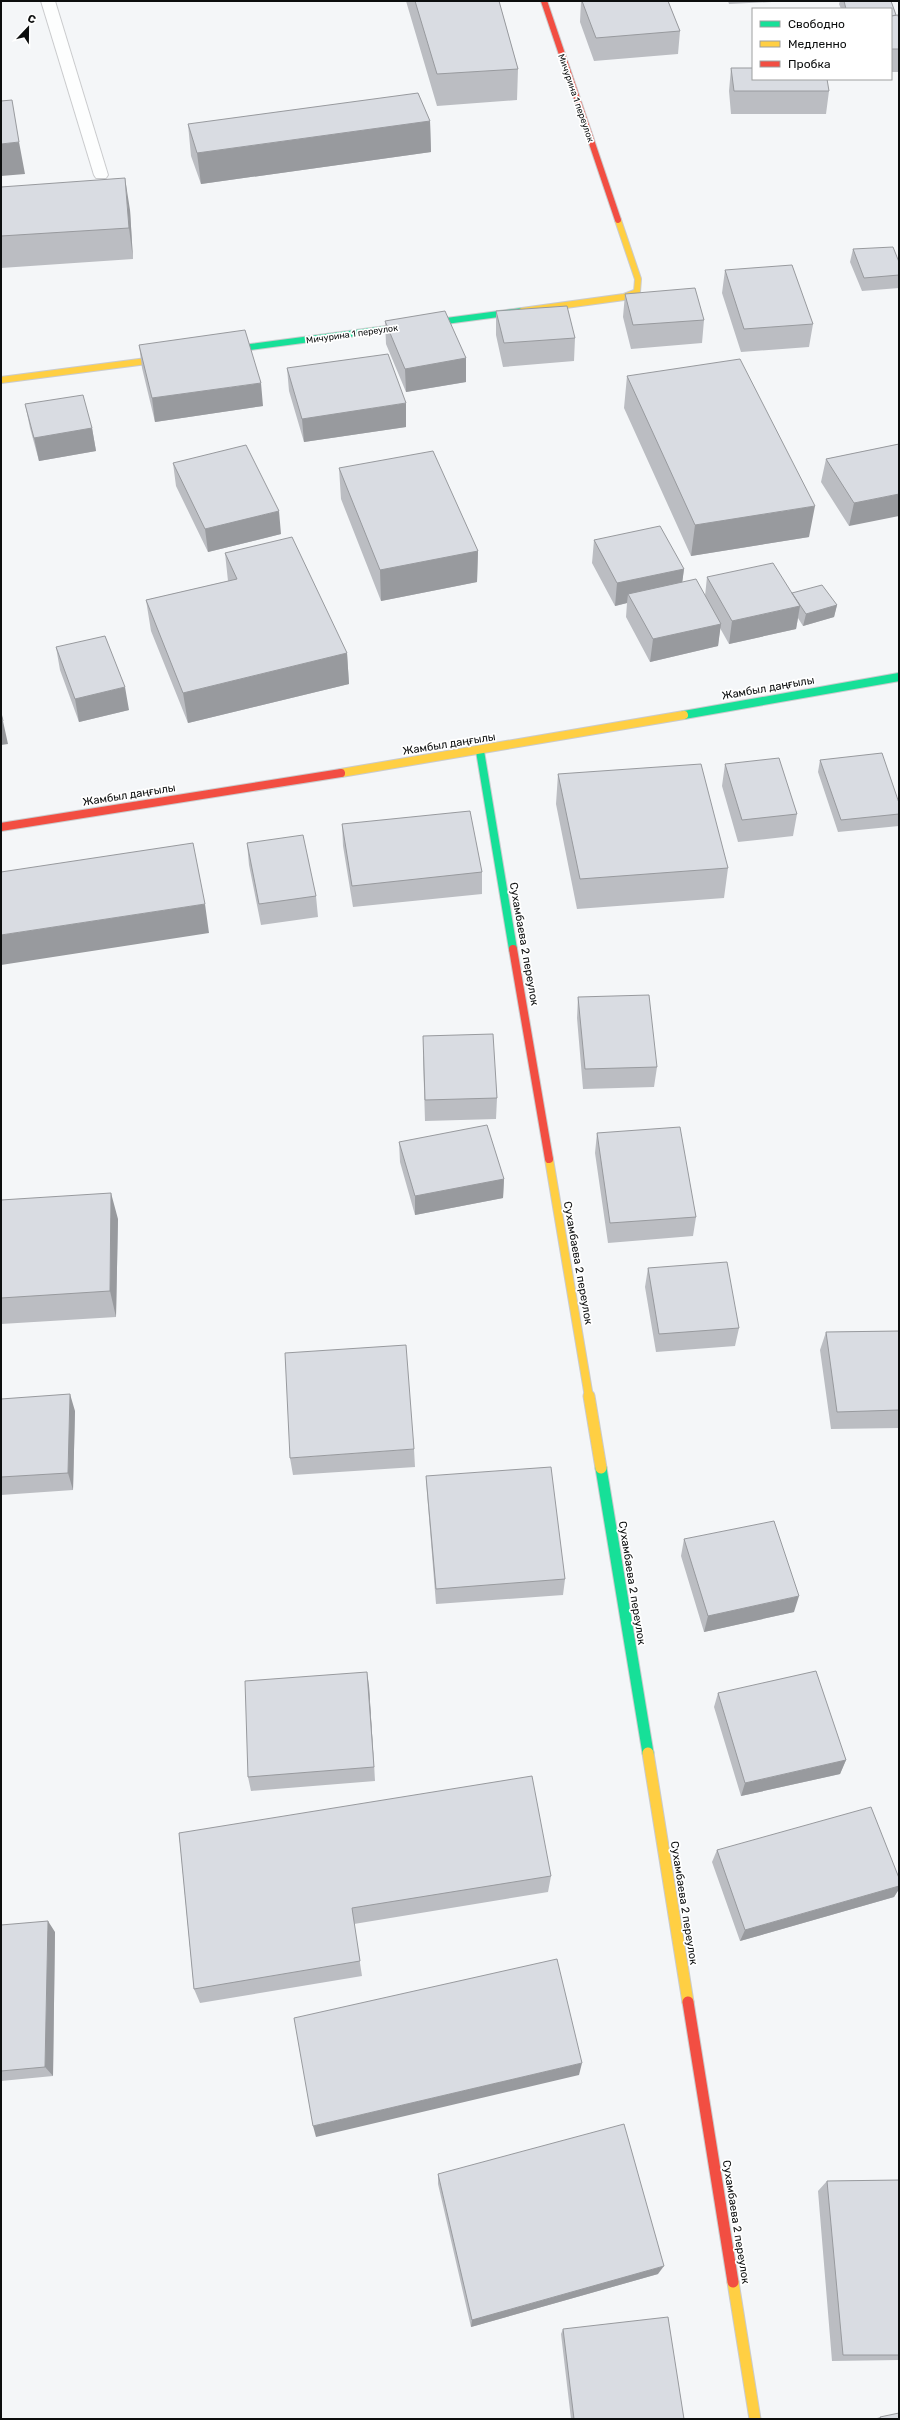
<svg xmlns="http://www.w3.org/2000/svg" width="900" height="2420" font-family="Rubik,sans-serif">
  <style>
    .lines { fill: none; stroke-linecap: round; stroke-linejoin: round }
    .lane-casing { stroke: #cacbcd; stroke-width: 2 }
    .fast-far2-casing { stroke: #cacbcd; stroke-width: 8 }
    .fast-far1-casing { stroke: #cacbcd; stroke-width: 10 }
    .fast-casing { stroke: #cacbcd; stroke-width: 13 }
    .slow-far2-casing { stroke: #cacbcd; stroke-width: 8 }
    .slow-far1-casing { stroke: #cacbcd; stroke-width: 10 }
    .slow-casing { stroke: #cacbcd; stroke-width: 13 }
    .jam-far2-casing { stroke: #cacbcd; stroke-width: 8 }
    .jam-far1-casing { stroke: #cacbcd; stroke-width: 10 }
    .jam-casing { stroke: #cacbcd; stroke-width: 13 }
    .lane { fill: #fdfefe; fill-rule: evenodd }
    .fast-far2 { stroke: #16e098; stroke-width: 6 }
    .fast-far1 { stroke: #16e098; stroke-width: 8 }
    .fast { stroke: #16e098; stroke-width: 11 }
    .slow-far2 { stroke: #ffcf43; stroke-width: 6 }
    .slow-far1 { stroke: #ffcf43; stroke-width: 8 }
    .slow { stroke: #ffcf43; stroke-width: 11 }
    .jam-far2 { stroke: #f24e42; stroke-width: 6 }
    .jam-far1 { stroke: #f24e42; stroke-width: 8 }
    .jam { stroke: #f24e42; stroke-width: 11 }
    .wall { fill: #bbbdc2 }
    .shaded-wall { fill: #989a9e }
    .building { fill: #d9dce2; stroke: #989a9e }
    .labels { text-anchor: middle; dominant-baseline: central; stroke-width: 3.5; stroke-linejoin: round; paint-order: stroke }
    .far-street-label { font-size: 9px; fill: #0c0e0e; stroke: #fff }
    .street-label { font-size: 11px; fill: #0c0e0e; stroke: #fff }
  </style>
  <rect width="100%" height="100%" fill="#f4f6f8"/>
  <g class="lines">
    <defs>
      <path id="lane" d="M41,1H55L108,175L106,178H96L94,175Z"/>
      <path id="fast-far2" d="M220,351L522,311"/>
      <path id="fast-far1" d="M684,715L899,677
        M480,751L513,949"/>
      <path id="fast" d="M601,1468L648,1753"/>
      <path id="slow-far2" d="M522,311L624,297L637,292L638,279L618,220
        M1,380L170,358"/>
      <path id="slow-far1" d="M341,773L684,715
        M549,1159L589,1397"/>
      <path id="slow" d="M589,1396L601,1468
        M648,1753L688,2002
        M733,2282L755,2419"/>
      <path id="jam-far2" d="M544,1L618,220"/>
      <path id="jam-far1" d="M1,827L341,773
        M513,949L549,1159"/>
      <path id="jam" d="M688,2002L733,2282"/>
    </defs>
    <use href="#lane" class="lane-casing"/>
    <use href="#fast-far2" class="fast-far2-casing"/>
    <use href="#fast-far1" class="fast-far1-casing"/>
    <use href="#fast" class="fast-casing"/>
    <use href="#slow-far2" class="slow-far2-casing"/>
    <use href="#slow-far1" class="slow-far1-casing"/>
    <use href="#slow" class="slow-casing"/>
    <use href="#jam-far2" class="jam-far2-casing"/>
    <use href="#jam-far1" class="jam-far1-casing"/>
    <use href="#jam" class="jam-casing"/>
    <use href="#lane" class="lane"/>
    <use href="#fast-far2" class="fast-far2"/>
    <use href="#fast-far1" class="fast-far1"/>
    <use href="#fast" class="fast"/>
    <use href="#slow-far2" class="slow-far2"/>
    <use href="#slow-far1" class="slow-far1"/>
    <use href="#slow" class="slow"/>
    <use href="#jam-far2" class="jam-far2"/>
    <use href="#jam-far1" class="jam-far1"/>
    <use href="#jam" class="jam"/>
  </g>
  <path class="wall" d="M406,1H499L518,69L517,100L437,106Z
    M581,1H668L680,31L678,54L594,61L580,22Z
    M728,1H792L729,4Z
    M840,1H891L896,15L899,20V72H891V9H841L839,4Z
    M731,68L829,91L826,114H731L729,91Z
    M430,121L431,152L201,184L191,156L188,124Z
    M1,187L130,210L133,259L1,268Z
    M853,249L899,262V288L862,291L850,262Z
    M725,270L813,324L809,347L741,352L722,293Z
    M625,294L704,320L702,343L631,349L623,317Z
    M496,311L575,338L574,361L503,367L496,335Z
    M385,321L466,358V382L406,392L386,344Z
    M139,345L263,406L155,422L142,368Z
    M287,368L406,427L304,442L289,391Z
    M627,376L809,537L691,556L624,408Z
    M25,404L92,428L96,451L39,461L30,428Z
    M899,444L849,526L821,482L826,459Z
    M173,463L281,534L208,552L176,486Z
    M339,468L478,551L477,582L381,601L341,499Z
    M594,540L684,569L682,582L705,596L707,577L792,593L837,605L834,617L803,626L798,618L796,629L729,644L720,628L718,646L650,662L626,617L627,603L615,606L592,563Z
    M225,553L347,653L349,684L188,723L151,631L146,600L228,581Z
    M56,647L129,710L79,722L60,670Z
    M820,760L899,803V826L838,832L818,772Z
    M725,764L797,814L793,836L738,842L722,786Z
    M558,774L728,868L724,898L577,909L556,804Z
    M342,824L482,872V894L353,907L343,846Z
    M247,843L316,896L318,917L261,925L249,865Z
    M578,997L657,1067L654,1087L583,1089L577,1018Z
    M423,1056L497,1098L496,1119L425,1121Z
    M597,1133L696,1217L693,1236L608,1243L595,1153Z
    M399,1142L504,1179L503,1198L415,1215L400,1162Z
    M1,1200L118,1219L116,1317L1,1324Z
    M648,1268L739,1328L735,1346L656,1352L645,1287Z
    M899,1331V1428L831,1429L820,1350L826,1332Z
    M1,1399L75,1411L73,1490L1,1495Z
    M414,1449L415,1467L293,1475L290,1458Z
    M426,1476L565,1579L563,1595L436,1604L427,1493Z
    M684,1539L794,1612L704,1632L681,1556Z
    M369,1686L375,1781L251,1791L248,1777Z
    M718,1693L846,1760L840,1774L741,1796L714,1707Z
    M179,1833L551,1876L548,1892L354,1924L362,1976L200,2003L194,1989Z
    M717,1850L899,1878V1889L894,1897L740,1941L712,1862Z
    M1,1925L55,1932L53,2076L1,2081Z
    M438,2174L658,2274L471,2327L438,2184Z
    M899,2180V2360L832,2361L818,2191L827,2181Z
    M563,2329L684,2419H571L561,2334Z
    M880,2417L899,2419H874Z"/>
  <path class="shaded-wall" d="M430,121L431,152L201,184L197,153Z
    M19,142L25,174L1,176V144Z
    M125,178L130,210L133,259L129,228Z
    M466,358V382L406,392L405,369Z
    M261,383L263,406L155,422L152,398Z
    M406,403V427L304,442L302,419Z
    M92,428L96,451L39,461L34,438Z
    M899,494V516L849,526L854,503Z
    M815,506L809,537L691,556L695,525Z
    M279,511L281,534L208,552L205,529Z
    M478,551L477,582L381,601L380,570Z
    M684,569L681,592L628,594L627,603L615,606L617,583Z
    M837,605L834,617L803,626L806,614Z
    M800,606L796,629L729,644L732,621Z
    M721,624L718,646L650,662L653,639Z
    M347,653L349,684L188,723L183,693Z
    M125,687L129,710L79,722L75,699Z
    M1,712L8,744L1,745Z
    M205,904L209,933L1,965V935Z
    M504,1179L503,1198L415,1215V1196Z
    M111,1193L118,1219L116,1317L110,1291Z
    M70,1394L75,1411L73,1490L68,1473Z
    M799,1596L794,1612L704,1632L708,1616Z
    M367,1672L369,1686L375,1781L374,1767Z
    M846,1760L840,1774L741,1796L745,1783Z
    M899,1886V1889L894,1897L740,1941L745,1930Z
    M48,1921L55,1932L53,2076L45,2067Z
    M582,2063L579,2075L316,2137L313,2126Z
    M664,2266L658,2274L471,2327L472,2320Z"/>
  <path class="building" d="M415,1H499L518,69L437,74Z
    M582,1H668L680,31L596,38Z
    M844,1H891L896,15L891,16V9H846Z
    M898,15L899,20V49H891V16Z
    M731,68H753V79H827L829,91H734Z
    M418,93L430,121L197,153L188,124Z
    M12,100L19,142L1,144V101Z
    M125,178L129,228L1,236V187Z
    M893,247L899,262V275L864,278L853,249Z
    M792,265L813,324L744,329L725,270Z
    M695,288L704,320L633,325L625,294Z
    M567,306L575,338L504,343L496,311Z
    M445,311L466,358L405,369L385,321Z
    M245,330L261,383L152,398L139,345Z
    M388,354L406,403L302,419L287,368Z
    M740,359L815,506L695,525L627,376Z
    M83,395L92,428L34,438L25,404Z
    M899,444V494L854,503L826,459Z
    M246,445L279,511L205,529L173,463Z
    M433,451L478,551L380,570L339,468Z
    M660,526L684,569L617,583L594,540Z
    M292,537L347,653L183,693L146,600L237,579L225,553Z
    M773,563L800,606L732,621L707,577Z
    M696,579L721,624L653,639L628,594Z
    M822,585L837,605L806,614L792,593Z
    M105,636L125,687L75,699L56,647Z
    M1,713L3,721H1Z
    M882,753L899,803V814L841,820L820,760Z
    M779,758L797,814L742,820L725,764Z
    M701,764L728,868L580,879L558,774Z
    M470,811L482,872L352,886L342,824Z
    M303,835L316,896L259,904L247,843Z
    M193,843L205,904L1,935V872Z
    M649,995L657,1067L585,1069L578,997Z
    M493,1034L497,1098L425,1100L423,1036Z
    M487,1125L504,1179L415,1196L399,1142Z
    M680,1127L696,1217L610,1223L597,1133Z
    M111,1193L110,1291L1,1298V1200Z
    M727,1262L739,1328L659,1334L648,1268Z
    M899,1331V1410L837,1412L826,1332Z
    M406,1345L414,1449L290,1458L285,1353Z
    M70,1394L68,1473L1,1477V1399Z
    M551,1467L565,1579L436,1589L426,1476Z
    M774,1521L799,1596L708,1616L684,1539Z
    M816,1671L846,1760L745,1783L718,1693Z
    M367,1672L374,1767L248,1777L245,1681Z
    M532,1776L551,1876L352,1908L360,1961L194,1989L179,1833Z
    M871,1807L899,1878V1886L745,1930L717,1850Z
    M48,1921L45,2067L1,2071V1925Z
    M557,1959L582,2063L313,2126L294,2018Z
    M624,2124L664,2266L472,2320L438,2174Z
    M899,2180V2355H843L827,2181Z
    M668,2317L684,2419H574L563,2329Z
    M899,2413V2419H881L880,2417Z"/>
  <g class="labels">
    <g class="far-street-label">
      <text transform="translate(576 98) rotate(71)">Мичурина 1 переулок</text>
      <text transform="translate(352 334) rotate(-8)">Мичурина 1 переулок</text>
    </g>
    <g class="street-label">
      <text transform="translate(768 688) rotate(-10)">Жамбыл даңғылы</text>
      <text transform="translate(449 744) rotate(-9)">Жамбыл даңғылы</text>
      <text transform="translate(129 795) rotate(-9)">Жамбыл даңғылы</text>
      <text transform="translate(524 944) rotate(80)">Сухамбаева 2 переулок</text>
      <text transform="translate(578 1263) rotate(80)">Сухамбаева 2 переулок</text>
      <text transform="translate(632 1583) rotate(81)">Сухамбаева 2 переулок</text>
      <text transform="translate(684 1903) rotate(81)">Сухамбаева 2 переулок</text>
      <text transform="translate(736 2222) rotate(81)">Сухамбаева 2 переулок</text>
    </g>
  </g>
  <rect width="900" height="2420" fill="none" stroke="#0c0e0e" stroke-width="4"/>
  <rect x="752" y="8" width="140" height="72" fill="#ffffff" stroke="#9e9f9f"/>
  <rect x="760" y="21" width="20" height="6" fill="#16e098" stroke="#9e9f9f"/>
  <text x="788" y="28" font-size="12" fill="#0c0e0e">Свободно</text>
  <rect x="760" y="41" width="20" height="6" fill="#ffcf43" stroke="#9e9f9f"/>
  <text x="788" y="48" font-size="12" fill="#0c0e0e">Медленно</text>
  <rect x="760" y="61" width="20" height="6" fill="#f24e42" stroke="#9e9f9f"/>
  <text x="788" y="68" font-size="12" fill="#0c0e0e">Пробка</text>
  <g transform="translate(28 28) rotate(22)" stroke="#ffffff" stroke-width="3" paint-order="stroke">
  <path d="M0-3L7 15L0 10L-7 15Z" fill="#0c0e0e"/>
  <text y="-6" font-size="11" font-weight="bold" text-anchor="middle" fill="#0c0e0e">С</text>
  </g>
</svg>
